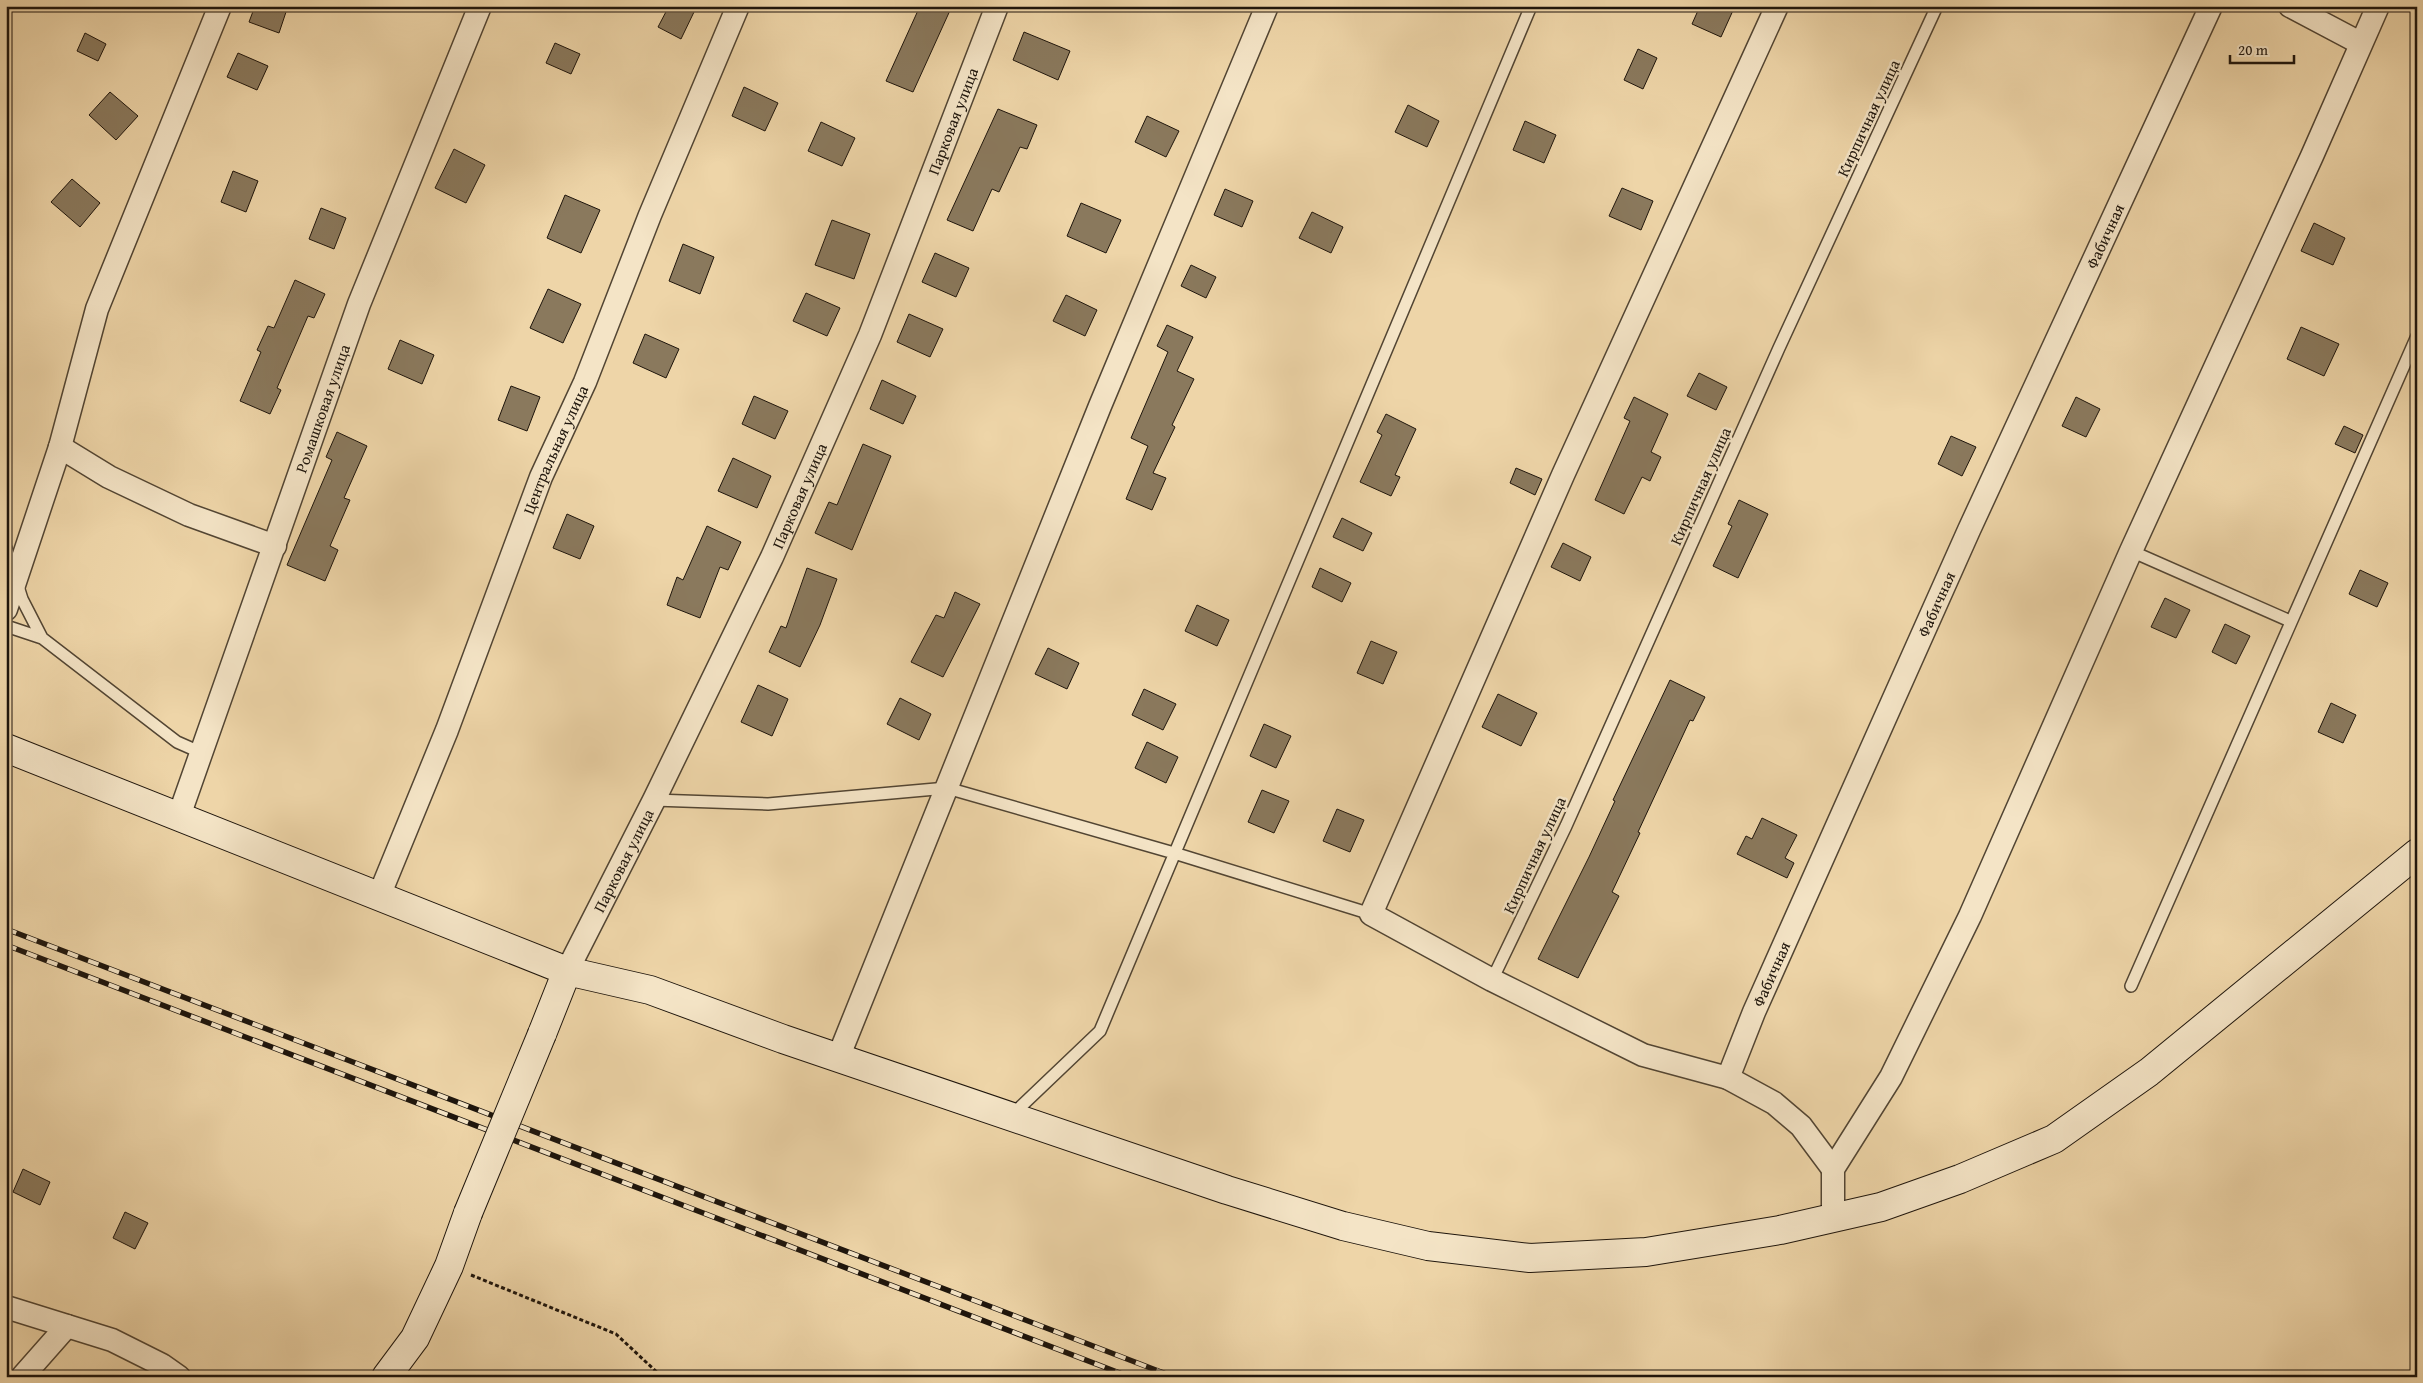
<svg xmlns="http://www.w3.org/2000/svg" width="2423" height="1383" font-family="'Gentium Book Plus',serif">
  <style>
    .building { fill: #8a795d; stroke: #1e150c }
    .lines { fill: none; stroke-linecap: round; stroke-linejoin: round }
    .lane-casing { stroke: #524533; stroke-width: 14 }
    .street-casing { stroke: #524533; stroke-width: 25 }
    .secondary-casing { stroke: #1e150c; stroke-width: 30 }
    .path { stroke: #1e150c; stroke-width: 3; stroke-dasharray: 4 2.5; stroke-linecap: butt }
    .lane { stroke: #f4e4c6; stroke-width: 11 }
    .street { stroke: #f4e4c6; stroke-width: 22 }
    .secondary { stroke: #f4e4c6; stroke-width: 28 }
    .rail-casing { stroke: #1e150c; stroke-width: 5.5 }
    .rail { stroke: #f4e4c6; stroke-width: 4; stroke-dasharray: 11; stroke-linecap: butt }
    .secondary-bridge-casing { stroke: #1e150c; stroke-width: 30; stroke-linecap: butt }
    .secondary-bridge { stroke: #f4e4c6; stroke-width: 28 }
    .labels { text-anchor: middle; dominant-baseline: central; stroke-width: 5; stroke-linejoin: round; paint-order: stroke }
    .street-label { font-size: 16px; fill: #1e150c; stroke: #f4e4c6 }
  </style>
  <rect width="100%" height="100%" fill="#eed5a8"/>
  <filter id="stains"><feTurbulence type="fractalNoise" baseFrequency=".004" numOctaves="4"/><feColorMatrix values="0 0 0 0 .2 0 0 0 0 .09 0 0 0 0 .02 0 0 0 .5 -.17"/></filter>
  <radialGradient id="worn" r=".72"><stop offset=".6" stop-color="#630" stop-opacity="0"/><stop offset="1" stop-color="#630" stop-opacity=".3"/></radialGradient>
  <path class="building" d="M255,6H288L279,33L249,22Z
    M669,6H683L694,12L681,39L658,27Z
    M920,6H952L913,92L886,81Z
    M1700,6H1735L1721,37L1692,24Z
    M1024,32L1070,51L1058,80L1013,60Z
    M85,33L106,44L98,61L77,51Z
    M555,43L580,54L571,74L546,63Z
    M1638,49L1657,58L1643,89L1624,80Z
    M238,53L268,66L257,90L227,77Z
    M744,87L778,103L765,131L732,116Z
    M110,92L138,116L116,140L89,115Z
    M1408,105L1439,121L1427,147L1395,132Z
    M998,109L1037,125L1027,149L1020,147L999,192L992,189L973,231L947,220Z
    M1147,116L1179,131L1166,157L1135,142Z
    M1525,121L1556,135L1544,163L1513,150Z
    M821,122L855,138L842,166L808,151Z
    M454,149L485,165L466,203L435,188Z
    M233,171L258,181L246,212L221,202Z
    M72,179L100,203L80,227L51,202Z
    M1622,188L1653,201L1641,230L1609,216Z
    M1225,189L1253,201L1242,227L1214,215Z
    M565,195L600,210L581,253L547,238Z
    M1081,203L1121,220L1106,253L1067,236Z
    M321,208L346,218L334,249L309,239Z
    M1312,212L1343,227L1331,253L1299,238Z
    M832,220L870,234L854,279L815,265Z
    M2314,223L2345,238L2333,265L2301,251Z
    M683,244L714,257L700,294L669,281Z
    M935,253L969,268L956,297L922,282Z
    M1191,265L1216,277L1206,298L1181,286Z
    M295,280L325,294L314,318L308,316L277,388L281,390L270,414L240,401L261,352L257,350L268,326L274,328Z
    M548,289L581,304L563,343L530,328Z
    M806,293L840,308L827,336L793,321Z
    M1066,295L1097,310L1085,336L1053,321Z
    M909,314L943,329L930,357L897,342Z
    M1167,325L1193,337L1177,371L1194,379L1172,425L1175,427L1153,473L1166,478L1152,510L1126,499L1148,446L1131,438L1168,352L1157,346Z
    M2301,327L2339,344L2324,376L2287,359Z
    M645,334L679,349L666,378L633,363Z
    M400,340L434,355L422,384L388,369Z
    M1699,373L1727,387L1716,410L1687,396Z
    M882,380L916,396L903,424L870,409Z
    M511,386L540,397L527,431L498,420Z
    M754,396L788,411L775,439L742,424Z
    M1634,397L1668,414L1651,452L1661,457L1650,481L1642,477L1624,514L1595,500L1630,421L1624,418Z
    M2076,397L2100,409L2086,437L2062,426Z
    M1386,414L1416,429L1395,475L1400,477L1391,496L1360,482L1382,435L1377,432Z
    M2344,426L2363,435L2355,453L2335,444Z
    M337,432L367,446L344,498L350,500L330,546L338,550L325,581L287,565L332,460L326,457Z
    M1951,436L1976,447L1962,476L1938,464Z
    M863,444L891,456L852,550L815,533L829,502L837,505Z
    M733,458L771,476L757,508L718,491Z
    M1516,468L1542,479L1535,495L1510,483Z
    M1739,500L1768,514L1738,578L1713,566L1732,526L1728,524Z
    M567,514L594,526L580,559L553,548Z
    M1342,518L1372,533L1363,551L1333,537Z
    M707,526L741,542L728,570L720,567L700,618L667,605L677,577L683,580Z
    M1563,543L1591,557L1580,581L1551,567Z
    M807,568L837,579L820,625L800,667L769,652L781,626L786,628Z
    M1320,568L1351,583L1342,602L1312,587Z
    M2360,570L2388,583L2377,607L2349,594Z
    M955,592L980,604L943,677L911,662L936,615L944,618Z
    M2165,598L2190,610L2176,638L2151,627Z
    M1197,605L1229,620L1217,646L1185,631Z
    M2225,624L2250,636L2236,664L2212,652Z
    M1371,641L1397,652L1383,684L1357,673Z
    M1048,648L1079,663L1067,689L1035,674Z
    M1670,680L1705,697L1693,721L1690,720L1638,832L1640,833L1612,892L1619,896L1578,978L1538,959L1589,857L1615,801L1613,800Z
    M758,685L788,699L772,736L741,722Z
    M1144,689L1176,704L1163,730L1132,715Z
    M1498,694L1537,713L1521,746L1482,727Z
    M900,698L931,714L919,740L887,724Z
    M2331,703L2356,715L2343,743L2318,732Z
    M1264,724L1291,736L1276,768L1250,756Z
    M1147,742L1178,757L1166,783L1135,768Z
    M1262,790L1289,801L1274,833L1248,822Z
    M1337,809L1364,820L1350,852L1323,841Z
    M1762,818L1797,835L1785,858L1794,863L1787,878L1737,854L1746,836L1752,839Z
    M23,1169L50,1182L40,1205L13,1192Z
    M125,1212L148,1223L135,1249L113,1238Z"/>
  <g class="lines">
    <defs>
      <path id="lane" d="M6,548L22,599L42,638L177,742L202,753
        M2131,551L2290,621
        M6,626L42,638
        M654,800L768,804L947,788L1174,853L1371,914
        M1492,980L1566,826L1779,348L1937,6
        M2131,986L2417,336
        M1012,1115L1100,1031L1531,6"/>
      <g id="street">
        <path d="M2290,6L2360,43"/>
        <path d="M60,447L109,477L189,515L275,546"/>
        <path d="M6,609L60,447L97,309L220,6"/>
        <path id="s1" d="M179,816L359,304L480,6"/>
        <path id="s2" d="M379,896L447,730L541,477L585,382L650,215L738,6"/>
        <path id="s3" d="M567,971L654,800L772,557L870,335L997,6"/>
        <path d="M838,1058L1100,406L1267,6"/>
        <path d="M1728,1078L1643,1055L1492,980L1371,914L1563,475L1777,6"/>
        <path id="s4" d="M1833,1169L1801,1126L1774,1103L1728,1078L1754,1012L1969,530L2211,6"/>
        <path d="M1833,1218V1169L1891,1077L1970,916L2131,551L2312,156L2378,6"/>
        <path d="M6,1307L112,1340L162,1365L179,1377"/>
        <path d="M22,1377L67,1326"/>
      </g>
      <path id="secondary" d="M6,748L567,971
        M542,1034L567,971L650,990L783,1039L1227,1190L1343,1226L1428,1246L1530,1258L1646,1252L1780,1230L1881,1207L1960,1179L2054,1139L2149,1072L2417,853
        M386,1377L415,1338L449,1266L468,1213"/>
    </defs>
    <use href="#lane" class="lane-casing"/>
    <use href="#street" class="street-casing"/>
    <use href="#secondary" class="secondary-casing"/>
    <path class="path" d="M471,1275L616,1334L662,1377"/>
    <use href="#lane" class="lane"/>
    <use href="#street" class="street"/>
    <use href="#secondary" class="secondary"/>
    <defs>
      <path id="rail" d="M6,929L1174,1377
        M6,945L1130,1377"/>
    </defs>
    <use href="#rail" class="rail-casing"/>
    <use href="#rail" class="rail"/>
    <defs>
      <path id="secondary-bridge" d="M468,1213L542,1034"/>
    </defs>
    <use href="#secondary-bridge" class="secondary-bridge-casing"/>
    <use href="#secondary-bridge" class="secondary-bridge"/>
  </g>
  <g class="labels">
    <g class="street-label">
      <text transform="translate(1868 118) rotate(-65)">Кирпичная улица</text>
      <text stroke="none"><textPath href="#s3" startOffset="934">Парковая улица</textPath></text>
      <text stroke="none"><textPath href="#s4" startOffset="1064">Фабичная</textPath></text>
      <text stroke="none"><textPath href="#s1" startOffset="432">Ромашковая улица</textPath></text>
      <text stroke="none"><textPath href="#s2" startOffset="480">Центральная улица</textPath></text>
      <text transform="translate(1700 486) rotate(-66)">Кирпичная улица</text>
      <text stroke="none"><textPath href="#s3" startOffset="529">Парковая улица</textPath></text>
      <text stroke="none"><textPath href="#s4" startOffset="659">Фабичная</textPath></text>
      <text transform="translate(1534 855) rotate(-65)">Кирпичная улица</text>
      <text stroke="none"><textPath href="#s3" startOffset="124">Парковая улица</textPath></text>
      <text stroke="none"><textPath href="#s4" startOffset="254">Фабичная</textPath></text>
    </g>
  </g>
  <rect width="2423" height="1383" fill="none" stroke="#eed5a8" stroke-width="25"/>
  <rect x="8" y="8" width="2408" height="1368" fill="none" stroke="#1e150c" stroke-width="2.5"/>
  <rect x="12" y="12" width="2398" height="1358" fill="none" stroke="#1e150c"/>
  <path d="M2230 55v8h64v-8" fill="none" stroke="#1e150c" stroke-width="2.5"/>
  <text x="2238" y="55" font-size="15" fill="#1e150c" stroke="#f4e4c6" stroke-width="4" paint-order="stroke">20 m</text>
  <rect width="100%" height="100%" filter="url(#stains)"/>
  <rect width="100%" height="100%" fill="url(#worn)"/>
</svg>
